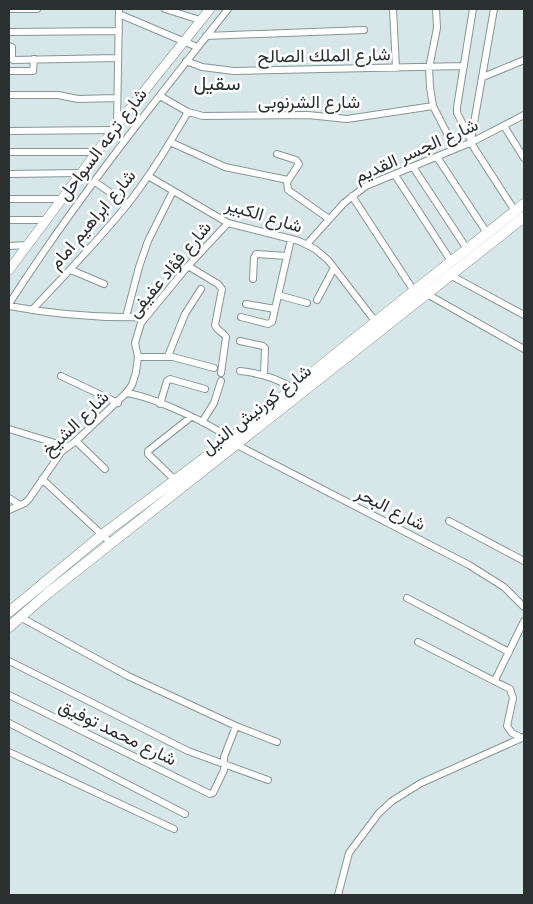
<svg xmlns="http://www.w3.org/2000/svg" width="533" height="904" font-family="'Roboto Condensed',Vazirmatn,sans-serif">
  <style>
    .lines { fill: none; stroke-linecap: round; stroke-linejoin: round }
    .street-casing { stroke: #879696; stroke-width: 8 }
    .secondary-casing { stroke: #879696; stroke-width: 10 }
    .primary-casing { stroke: #879696; stroke-width: 11 }
    .street { stroke: #fff; stroke-width: 6 }
    .secondary { stroke: #fff; stroke-width: 9 }
    .primary { stroke: #fff; stroke-width: 10 }
    .labels { text-anchor: middle; dominant-baseline: central; stroke-width: 5; stroke-linejoin: round; paint-order: stroke }
    .street-label { font-size: 18px; fill: #2a3030; stroke: #fff }
    .quarter-label { font-size: 20px; fill: #2a3030; stroke: #fff }
  </style>
  <rect width="100%" height="100%" fill="#d7e7e7"/>
  <g class="lines">
    <defs>
      <path id="street" d="M9,9H37
        M165,9L200,20
        M393,9L396,68
        M436,9L437,28L429,68L430,87L433,106L455,149
        M119,14L197,47
        M9,32L119,31
        M206,36L364,30
        M9,46L12,47V59L13,60L118,58
        M186,61L202,67L234,71L464,66
        M9,71H33L34,59
        M483,77L524,60
        M9,95H58L78,99L117,98
        M160,96L188,112L203,116L308,115L347,119L433,106
        M117,125L119,9
        M504,126L524,158
        M9,131L113,130
        M471,140L494,9
        M170,142L225,167L288,180
        M472,142L457,113V107L473,9
        M471,143L515,211
        M9,152H96
        M277,154L296,160L299,164L287,182L288,190L329,219
        M437,157L487,233
        M413,167L467,249
        M9,174L80,173
        M395,175L451,261
        M148,176L228,223L299,241L315,249L328,260L375,321
        M95,182L127,204
        M352,196L414,291
        M9,199H61
        M9,220H46
        M307,244L344,203L366,186L472,142L524,115
        M9,246L27,245
        M188,266L218,284L222,289L215,325C217,331 223,332 226,337L221,373
        M71,270L104,284
        M450,275L524,315
        M253,279L254,258L256,254L287,256
        M427,294L524,349
        M278,295L307,303
        M317,300L334,268
        M9,304C75,201 152,105 228,9
        M246,304L275,309
        M9,306C52,314 101,318 144,317
        M32,310C64,276 97,242 127,205C150,176 169,144 188,112
        M126,317L139,267L148,241L173,191
        M241,317L268,324L272,322L291,239
        M240,341L263,346L265,348L264,375
        M168,356L185,314L201,289
        M138,357H173L214,368
        M240,371C260,373 276,378 293,388
        M61,376L118,403
        M126,393L132,385L136,372L138,357L135,343L141,323L188,266L228,223
        M160,404L167,381L170,379L205,389
        M202,422L214,403L221,381
        M9,429L68,447
        M76,441L105,469
        M237,445L469,565L504,587L524,607
        M42,479L111,543
        M174,479L148,454V451L191,417
        M9,498L20,505
        M9,510L25,503L29,499L62,451L76,441L126,393C151,396 210,423 230,439
        M449,521L524,561
        M407,598L509,652
        M20,617L128,676L236,726L277,742
        M418,642L510,689L513,698L507,726L512,733L522,738
        M9,661L188,751L268,780
        M496,681V678L524,621
        M9,695L210,794L213,793L224,770V757L236,726
        M9,723L185,814
        M9,752L174,829
        M338,895L349,853L379,813L392,801L421,783L524,737"/>
      <path id="secondary" d="M9,270L117,125L210,9"/>
      <path id="primary" d="M9,612L102,535L230,439L414,291L524,204
        M9,627L48,593L524,217"/>
    </defs>
    <use href="#street" class="street-casing"/>
    <use href="#secondary" class="secondary-casing"/>
    <use href="#primary" class="primary-casing"/>
    <use href="#street" class="street"/>
    <use href="#secondary" class="secondary"/>
    <use href="#primary" class="primary"/>
  </g>
  <g class="labels">
    <g class="street-label">
      <text transform="translate(324 55) rotate(-1)">شارع الملك الصالح</text>
      <text x="309" y="101">شارع الشرنوبى</text>
      <text transform="translate(102 144) rotate(-53)">شارع ترعه السواحل</text>
      <text transform="translate(416 150) rotate(-24)">شارع الجسر القديم</text>
      <text transform="translate(264 215) rotate(17)">شارع الكبير</text>
      <text transform="translate(92 219) rotate(-50)">شارع ابراهيم امام</text>
      <text transform="translate(169 269) rotate(-50)">شارع فؤاد عفيفى</text>
      <text transform="translate(256 409) rotate(-38)">شارع كورنيش النيل</text>
      <text transform="translate(75 423) rotate(-44)">شارع الشيخ</text>
      <text transform="translate(391 508) rotate(27)">شارع البحر</text>
      <text transform="translate(118 732) rotate(26)">شارع محمد توفيق</text>
    </g>
    <g class="quarter-label">
      <text x="217" y="83">سقيل</text>
    </g>
  </g>
  <rect width="533" height="904" fill="none" stroke="#2a3030" stroke-width="20"/>
</svg>
